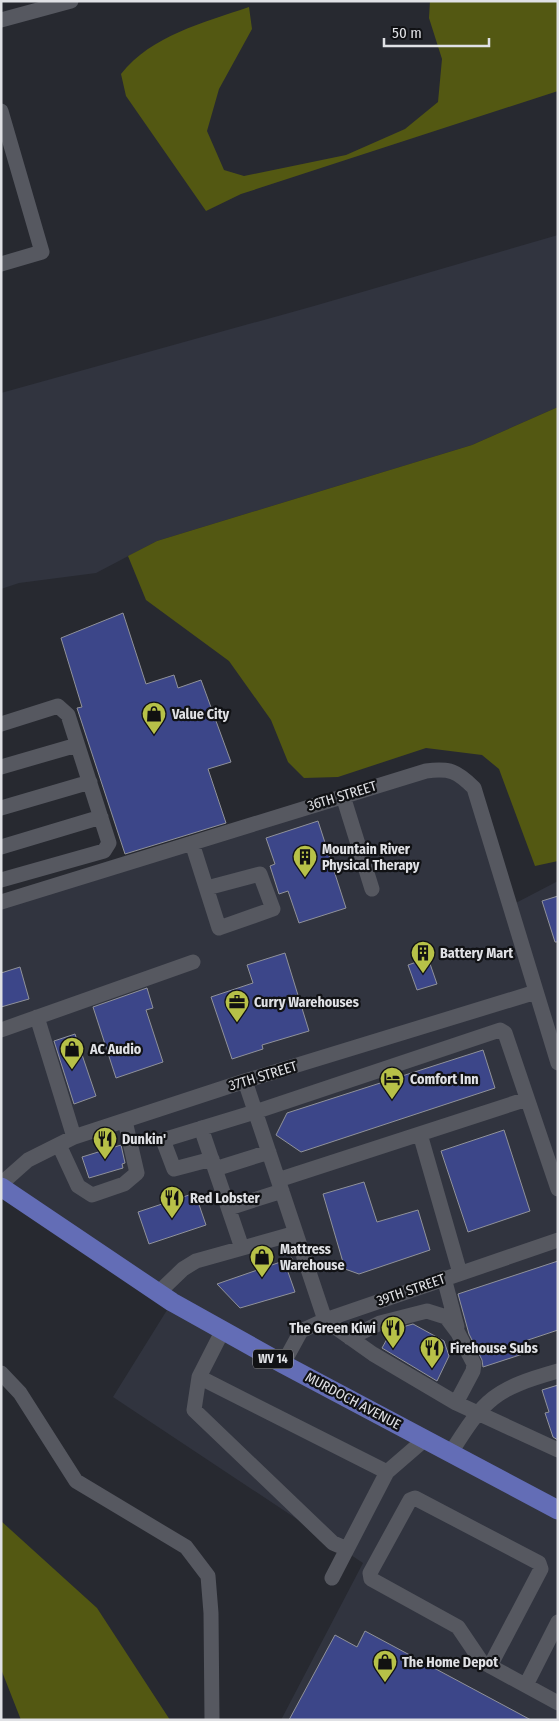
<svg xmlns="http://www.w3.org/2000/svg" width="559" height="1721" font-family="'Fira Sans Condensed',sans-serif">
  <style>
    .built { fill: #31343f }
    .forest { fill: #535812 }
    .building { fill: #3c4689; stroke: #90929a }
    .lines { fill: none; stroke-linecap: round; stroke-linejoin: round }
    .minor { stroke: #565860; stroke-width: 15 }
    .major { stroke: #636db6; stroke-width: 19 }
    .labels { text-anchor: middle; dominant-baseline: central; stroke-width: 4.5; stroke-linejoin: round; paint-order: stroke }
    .shield { fill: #111215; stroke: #a2a3a7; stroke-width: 1 }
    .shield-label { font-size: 12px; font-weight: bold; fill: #e0e1e5 }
    .poi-label { font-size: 14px; font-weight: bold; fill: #e0e1e5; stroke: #111215; text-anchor: start }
    .street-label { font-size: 14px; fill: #e0e1e5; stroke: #111215 }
  </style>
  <rect width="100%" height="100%" fill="#272930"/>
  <path class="built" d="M558,235V407L472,445L157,541L96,573L19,583L1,589V393L314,306Z
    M426,771L462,776L510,906L558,881V1720H281L363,1563L113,1397L172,1302L1,1187V902Z"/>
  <path class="forest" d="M430,1H558V91L241,194L206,211L126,96L121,74C152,35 203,23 249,7L252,29L219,89L207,131L224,170L244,176L346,155L405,129L438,102L442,59L429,18Z
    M558,407V861L535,866L499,769L482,755L426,748L338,777L304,778L288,762L271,720L229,661L146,600L128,556L157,541L472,445Z
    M1,1521L97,1608L170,1720H21L1,1669Z"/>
  <path class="building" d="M123,613L146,684L174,675L178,688L201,680L231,762L208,769L226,823L125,854L77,708L82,707L61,638Z
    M318,821L346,908L299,923L288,891L279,894L270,866L275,864L266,838Z
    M558,896V942H555L542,901Z
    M285,953L309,1031L262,1045L263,1049L232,1059L211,997L253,983L247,965Z
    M428,958L437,984L417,990L408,965Z
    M20,967L29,999L1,1007V973Z
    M147,988L153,1008L146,1010L163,1062L116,1078L93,1007Z
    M75,1034L96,1096L74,1104L54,1041Z
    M483,1050L495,1088L301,1152L276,1135L287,1113Z
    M504,1130L530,1211L468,1232L441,1151Z
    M121,1145L125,1163L122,1164L123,1168L89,1178L82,1157Z
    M364,1182L377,1222L418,1210L430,1250L359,1274L345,1269L323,1194Z
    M195,1193L206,1225L149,1244L138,1212Z
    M292,1258L296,1268L288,1272L295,1292L240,1308L217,1284Z
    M558,1261V1330L525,1341L529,1352L483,1367L482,1360L469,1334L458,1294Z
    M413,1324L444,1341L449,1356L437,1381L382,1348L392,1330Z
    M558,1385V1440L553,1437L545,1413L549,1412L542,1390Z
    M365,1631L531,1720H289L335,1635L357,1647Z"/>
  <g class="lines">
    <path class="minor" d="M1,20L71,1
      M1,111L42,252L1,264
      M1,724L58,706L68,715L109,843L104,851L1,880
      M1,767L77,745
      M343,796L372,889
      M1,808L90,782
      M192,843L219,928L273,909L260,874L207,888
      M1,847L101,817
      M1,902L426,771C450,768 457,771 474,788L558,1063
      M37,1017L74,1137
      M1,1030L193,962
      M245,1081L325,1320L373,1354L456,1403L558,1450
      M201,1128L242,1248
      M420,1134L460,1273
      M59,1145L78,1186L92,1195L124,1184L137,1173L125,1121
      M212,1159L174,1169L163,1140L255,1112L500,1030L505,1033L558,1189
      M215,1169L269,1152
      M278,1180L527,1099
      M1,1184L28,1160L74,1137L245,1081L536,992
      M229,1208L282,1191
      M444,1278L457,1327
      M158,1293L183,1269L196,1261L296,1233
      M223,1330L199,1377L387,1472
      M350,1338L380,1323L427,1311L446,1317L458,1333L474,1364L473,1371L456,1403
      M283,1364L301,1331L325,1320L558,1240
      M1,1373L20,1393L76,1481L186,1547L208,1576L211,1613L212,1720
      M199,1377L194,1410L333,1543L347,1549
      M450,1454C485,1398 494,1389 558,1371
      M332,1578L387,1472L424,1440
      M490,1666L541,1569L539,1563L415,1498L410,1500L370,1573L371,1579L458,1627L481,1661L490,1666L558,1703
      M526,1685L558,1622"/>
    <path class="major" d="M1,1187L172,1302L283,1364L558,1510"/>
  </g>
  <defs>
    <symbol id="shop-pin" viewBox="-11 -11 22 30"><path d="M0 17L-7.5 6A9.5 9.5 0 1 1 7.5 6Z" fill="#b7c148" stroke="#111215"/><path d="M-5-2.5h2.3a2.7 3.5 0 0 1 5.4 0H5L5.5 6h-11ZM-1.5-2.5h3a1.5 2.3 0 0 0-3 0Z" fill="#111"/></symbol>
    <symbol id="building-pin" viewBox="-11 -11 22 30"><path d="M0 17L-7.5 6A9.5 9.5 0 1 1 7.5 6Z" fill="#b7c148" stroke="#111215"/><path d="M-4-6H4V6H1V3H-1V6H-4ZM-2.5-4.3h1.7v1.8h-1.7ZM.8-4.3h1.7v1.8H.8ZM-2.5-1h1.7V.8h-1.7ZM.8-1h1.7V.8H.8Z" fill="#111"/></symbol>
    <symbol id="office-pin" viewBox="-11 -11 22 30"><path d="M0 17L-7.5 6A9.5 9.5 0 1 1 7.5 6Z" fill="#b7c148" stroke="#111215"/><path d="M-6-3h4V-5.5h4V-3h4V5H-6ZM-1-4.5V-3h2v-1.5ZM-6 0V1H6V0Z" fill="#111"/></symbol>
    <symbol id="hotel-pin" viewBox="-11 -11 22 30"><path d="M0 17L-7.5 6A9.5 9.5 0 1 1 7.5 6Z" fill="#b7c148" stroke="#111215"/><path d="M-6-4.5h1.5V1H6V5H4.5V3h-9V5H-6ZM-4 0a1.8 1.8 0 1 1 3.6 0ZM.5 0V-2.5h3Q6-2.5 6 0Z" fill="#111"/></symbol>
    <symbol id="restaurant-pin" viewBox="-11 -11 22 30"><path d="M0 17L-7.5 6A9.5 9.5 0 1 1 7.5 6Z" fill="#b7c148" stroke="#111215"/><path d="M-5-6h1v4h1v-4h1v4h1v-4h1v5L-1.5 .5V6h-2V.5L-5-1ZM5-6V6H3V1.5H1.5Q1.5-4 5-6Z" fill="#111"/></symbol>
  </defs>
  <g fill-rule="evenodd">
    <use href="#shop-pin" x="140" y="700" width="28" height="38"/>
    <use href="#building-pin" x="291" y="843" width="28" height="38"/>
    <use href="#building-pin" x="409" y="939" width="28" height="38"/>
    <use href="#office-pin" x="223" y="988" width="28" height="38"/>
    <use href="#shop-pin" x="58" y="1035" width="28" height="38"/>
    <use href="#hotel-pin" x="378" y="1065" width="28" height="38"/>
    <use href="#restaurant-pin" x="91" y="1125" width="28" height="38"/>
    <use href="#restaurant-pin" x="158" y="1184" width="28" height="38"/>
    <use href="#shop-pin" x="248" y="1243" width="28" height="38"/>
    <use href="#restaurant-pin" x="379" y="1314" width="28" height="38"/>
    <use href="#restaurant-pin" x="418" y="1334" width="28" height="38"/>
    <use href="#shop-pin" x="371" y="1648" width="28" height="38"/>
  </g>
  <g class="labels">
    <rect class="shield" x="253" y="1349.5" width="40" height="19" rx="4"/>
    <g class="shield-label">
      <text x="273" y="1359">WV 14</text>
    </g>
    <g class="poi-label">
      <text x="172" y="714">Value City</text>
      <text x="322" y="849">Mountain River<tspan x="322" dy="16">Physical Therapy</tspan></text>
      <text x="440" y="953">Battery Mart</text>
      <text x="254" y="1002">Curry Warehouses</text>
      <text x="90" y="1049">AC Audio</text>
      <text x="410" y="1079">Comfort Inn</text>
      <text x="122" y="1139">Dunkin'</text>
      <text x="190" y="1198">Red Lobster</text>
      <text x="280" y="1249">Mattress<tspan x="280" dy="16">Warehouse</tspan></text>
      <text x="376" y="1328" text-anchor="end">The Green Kiwi</text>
      <text x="450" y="1348">Firehouse Subs</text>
      <text x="402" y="1662">The Home Depot</text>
    </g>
    <g class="street-label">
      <text transform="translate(342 796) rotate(-17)">36TH STREET</text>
      <text transform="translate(263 1076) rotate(-17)">37TH STREET</text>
      <text transform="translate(411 1290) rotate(-19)">39TH STREET</text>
      <text transform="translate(353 1401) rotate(28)">MURDOCH AVENUE</text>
    </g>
  </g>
  <rect width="559" height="1721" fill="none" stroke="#e0e1e5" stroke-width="5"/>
  <path d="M384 38v8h105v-8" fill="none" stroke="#e0e1e5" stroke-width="2.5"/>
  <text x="392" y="38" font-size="15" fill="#e0e1e5" stroke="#111215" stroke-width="4" paint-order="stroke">50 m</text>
</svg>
